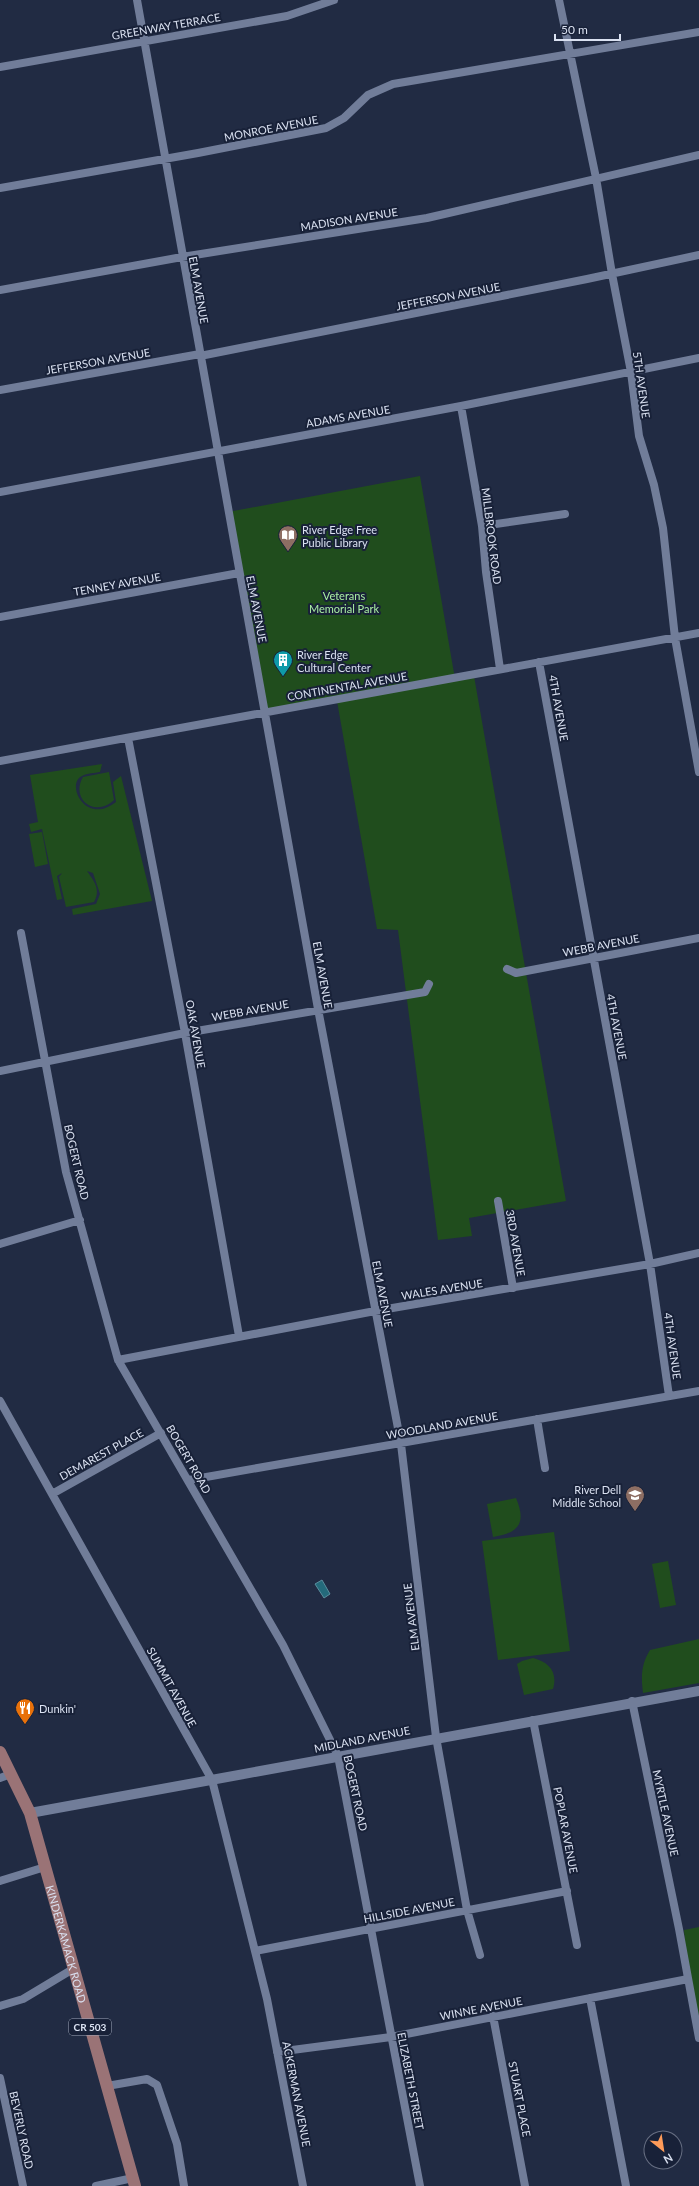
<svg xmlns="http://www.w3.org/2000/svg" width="699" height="2186" font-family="Lato,sans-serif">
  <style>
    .green { fill: #204d1d }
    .water { fill: #246a7b; stroke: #5b8e9e }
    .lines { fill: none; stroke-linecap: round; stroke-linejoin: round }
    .minor { stroke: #717d99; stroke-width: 8 }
    .tertiary { stroke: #717d99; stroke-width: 10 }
    .primary { stroke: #9a7376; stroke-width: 12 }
    .labels { text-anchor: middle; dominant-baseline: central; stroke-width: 4; stroke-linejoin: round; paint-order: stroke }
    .shield { fill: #182138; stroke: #a0a7ba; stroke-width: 1 }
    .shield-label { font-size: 10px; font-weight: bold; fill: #dae1f1 }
    .street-label { font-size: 11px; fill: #dae1f1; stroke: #182138 }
    .poi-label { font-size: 11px; fill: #dae1f1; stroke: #182138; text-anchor: start }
    .park-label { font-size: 11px; fill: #abefa4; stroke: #182138 }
  </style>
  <rect width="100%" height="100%" fill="#212b43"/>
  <path class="green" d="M420,476L455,679L474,676L566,1201L469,1218L472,1236L438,1240L398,930L377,929L337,701L267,713L228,512Z
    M102,764L100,772C95,773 87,773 82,776C65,784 86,826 116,802L113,782L121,776L152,901L73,915L72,909L96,904L100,894L93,873L87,871C94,881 101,889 94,902L66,907L59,877L62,873L57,876L62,899L57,900L42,829L31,832L29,824L38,822L30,775Z
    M109,772L114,800C95,818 70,799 83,777Z
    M42,832L48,864L35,867L29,834Z
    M516,1498C527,1524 518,1533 493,1537L487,1504Z
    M554,1532L570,1651L498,1660L482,1541Z
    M668,1561L676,1605L660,1608L652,1564Z
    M699,1639V1683L643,1693C641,1676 641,1665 650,1650Z
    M533,1658C549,1662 558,1672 553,1689L524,1695L517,1664L522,1661Z
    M699,1927V2038L688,1979L684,1930Z"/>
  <path class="water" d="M322,1580L330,1594L324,1598L315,1584Z"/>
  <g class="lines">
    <path class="minor" d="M137,0L318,1009L401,1444L436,1737L467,1910L480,1955
      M559,0L596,178L612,274L631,372L639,436L654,485L663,528L675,638L699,772
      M0,67L287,16L334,0
      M0,188L198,153L326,128L344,118L368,95L393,84L699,32
      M0,290L182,257L427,218L699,155
      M200,356L587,279L699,255
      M0,390L200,354
      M461,406L482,526L486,572L500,669
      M0,492L461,406L699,358
      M482,526L565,514
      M0,617L239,573
      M539,662L650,1264L669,1396
      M128,738L185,1033L239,1336
      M0,761L699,633
      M21,933L66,1172L118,1360L283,1645L338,1756L420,2186
      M507,969L516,973L699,938
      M0,1071L185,1033L425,992L429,984
      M498,1201L513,1288
      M0,1244L80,1220
      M118,1360L375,1311L650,1264L699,1253
      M0,1401L212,1780L267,1999L303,2186
      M537,1419L545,1468
      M189,1480L699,1391
      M52,1494L161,1433
      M632,1701L679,1929L699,2038
      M533,1720L577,1945
      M0,1778L11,1774
      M0,1881L45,1867
      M255,1951L567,1891
      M590,1998L626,2186
      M0,2006L23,1999L73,1969
      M493,2016L525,2186
      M277,2052L391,2037L688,1979
      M0,2078L23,2186
      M107,2086L147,2079L157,2085L177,2144L184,2186
      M96,2186L133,2178"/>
    <path class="tertiary" d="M30,1813L699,1691"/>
    <path class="primary" id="s1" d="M0,1752L30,1813L135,2186"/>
  </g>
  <defs>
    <symbol id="library-pin" viewBox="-11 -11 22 30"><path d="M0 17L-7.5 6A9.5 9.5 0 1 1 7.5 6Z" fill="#8d6e63" stroke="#182138"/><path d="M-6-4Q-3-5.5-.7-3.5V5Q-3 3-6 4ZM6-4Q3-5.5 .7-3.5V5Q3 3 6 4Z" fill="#fff"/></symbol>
    <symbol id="building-pin" viewBox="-11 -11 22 30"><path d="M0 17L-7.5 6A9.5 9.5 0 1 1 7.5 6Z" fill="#0f9aa8" stroke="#182138"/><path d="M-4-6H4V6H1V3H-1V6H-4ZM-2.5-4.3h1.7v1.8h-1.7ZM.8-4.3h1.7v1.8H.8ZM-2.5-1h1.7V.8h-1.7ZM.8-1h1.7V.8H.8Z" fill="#fff"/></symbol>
    <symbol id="school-pin" viewBox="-11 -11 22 30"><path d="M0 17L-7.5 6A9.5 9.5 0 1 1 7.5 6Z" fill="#8d6e63" stroke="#182138"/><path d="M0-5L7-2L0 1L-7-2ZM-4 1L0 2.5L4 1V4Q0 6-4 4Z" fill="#fff"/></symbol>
    <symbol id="restaurant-pin" viewBox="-11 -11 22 30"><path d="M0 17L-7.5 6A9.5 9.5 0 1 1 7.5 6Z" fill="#e8710a" stroke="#182138"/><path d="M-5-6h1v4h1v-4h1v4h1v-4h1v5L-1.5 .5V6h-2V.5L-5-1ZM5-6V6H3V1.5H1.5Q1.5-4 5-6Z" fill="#fff"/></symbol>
  </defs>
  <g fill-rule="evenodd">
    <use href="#library-pin" x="277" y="524" width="22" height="30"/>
    <use href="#building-pin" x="272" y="649" width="22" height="30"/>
    <use href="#school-pin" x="624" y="1484" width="22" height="30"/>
    <use href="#restaurant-pin" x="14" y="1697" width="22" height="30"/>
  </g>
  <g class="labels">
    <rect class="shield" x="69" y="2019" width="42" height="16" rx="3"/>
    <g class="shield-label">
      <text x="90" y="2027">CR 503</text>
    </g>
    <g class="street-label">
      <text transform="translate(166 26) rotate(-10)">GREENWAY TERRACE</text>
      <text transform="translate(271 128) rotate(-11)">MONROE AVENUE</text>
      <text transform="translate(349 219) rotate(-9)">MADISON AVENUE</text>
      <text transform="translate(199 290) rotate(80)">ELM AVENUE</text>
      <text transform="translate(448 296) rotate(-11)">JEFFERSON AVENUE</text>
      <text transform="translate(98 361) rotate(-10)">JEFFERSON AVENUE</text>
      <text transform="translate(642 385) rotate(82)">5TH AVENUE</text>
      <text transform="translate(348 416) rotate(-10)">ADAMS AVENUE</text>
      <text transform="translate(492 536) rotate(83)">MILLBROOK ROAD</text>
      <text transform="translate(117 584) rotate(-10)">TENNEY AVENUE</text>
      <text transform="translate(257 609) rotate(79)">ELM AVENUE</text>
      <text transform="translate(347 686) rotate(-10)">CONTINENTAL AVENUE</text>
      <text transform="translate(559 708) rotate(80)">4TH AVENUE</text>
      <text transform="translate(601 945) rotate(-11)">WEBB AVENUE</text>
      <text transform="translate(323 975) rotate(80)">ELM AVENUE</text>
      <text transform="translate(250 1010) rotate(-10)">WEBB AVENUE</text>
      <text transform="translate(617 1027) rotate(79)">4TH AVENUE</text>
      <text transform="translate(196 1034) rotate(80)">OAK AVENUE</text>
      <text transform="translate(77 1162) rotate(77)">BOGERT ROAD</text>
      <text transform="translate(516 1243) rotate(80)">3RD AVENUE</text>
      <text transform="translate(442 1289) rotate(-9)">WALES AVENUE</text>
      <text transform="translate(383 1294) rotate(79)">ELM AVENUE</text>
      <text transform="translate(673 1346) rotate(82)">4TH AVENUE</text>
      <text transform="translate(442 1425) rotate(-10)">WOODLAND AVENUE</text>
      <text transform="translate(101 1454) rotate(-29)">DEMAREST PLACE</text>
      <text transform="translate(189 1459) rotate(60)">BOGERT ROAD</text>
      <text transform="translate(411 1617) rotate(-97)">ELM AVENUE</text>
      <text transform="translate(172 1687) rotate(61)">SUMMIT AVENUE</text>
      <text transform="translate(362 1739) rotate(-11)">MIDLAND AVENUE</text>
      <text transform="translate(356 1793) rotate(78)">BOGERT ROAD</text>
      <text transform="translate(666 1813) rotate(78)">MYRTLE AVENUE</text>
      <text transform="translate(566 1830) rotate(79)">POPLAR AVENUE</text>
      <text transform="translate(409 1910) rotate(-11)">HILLSIDE AVENUE</text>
      <text stroke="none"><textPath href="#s1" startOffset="204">KINDERKAMACK ROAD</textPath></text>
      <text transform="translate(481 2008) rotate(-11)">WINNE AVENUE</text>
      <text transform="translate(411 2081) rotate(79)">ELIZABETH STREET</text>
      <text transform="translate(297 2094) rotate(79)">ACKERMAN AVENUE</text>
      <text transform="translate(520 2099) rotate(79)">STUART PLACE</text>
      <text transform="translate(22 2130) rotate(78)">BEVERLY ROAD</text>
    </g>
    <g class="poi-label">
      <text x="302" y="529">River Edge Free<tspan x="302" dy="13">Public Library</tspan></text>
      <text x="297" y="654">River Edge<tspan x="297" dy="13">Cultural Center</tspan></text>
      <text x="621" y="1489" text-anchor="end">River Dell<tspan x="621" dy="13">Middle School</tspan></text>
      <text x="39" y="1708">Dunkin'</text>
    </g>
    <g class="park-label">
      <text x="344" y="595">Veterans<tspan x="344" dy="13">Memorial Park</tspan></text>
    </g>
  </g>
  <g transform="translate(663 2150) rotate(150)"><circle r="19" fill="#182138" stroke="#666e82"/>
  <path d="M0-3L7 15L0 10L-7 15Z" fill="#fe9b59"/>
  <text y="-6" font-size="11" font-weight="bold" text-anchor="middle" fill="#dae1f1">N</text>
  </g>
  <path d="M555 34v6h65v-6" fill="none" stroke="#dae1f1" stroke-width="2"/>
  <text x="561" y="34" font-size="12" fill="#dae1f1" stroke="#182138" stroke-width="3" paint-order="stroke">50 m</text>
</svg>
